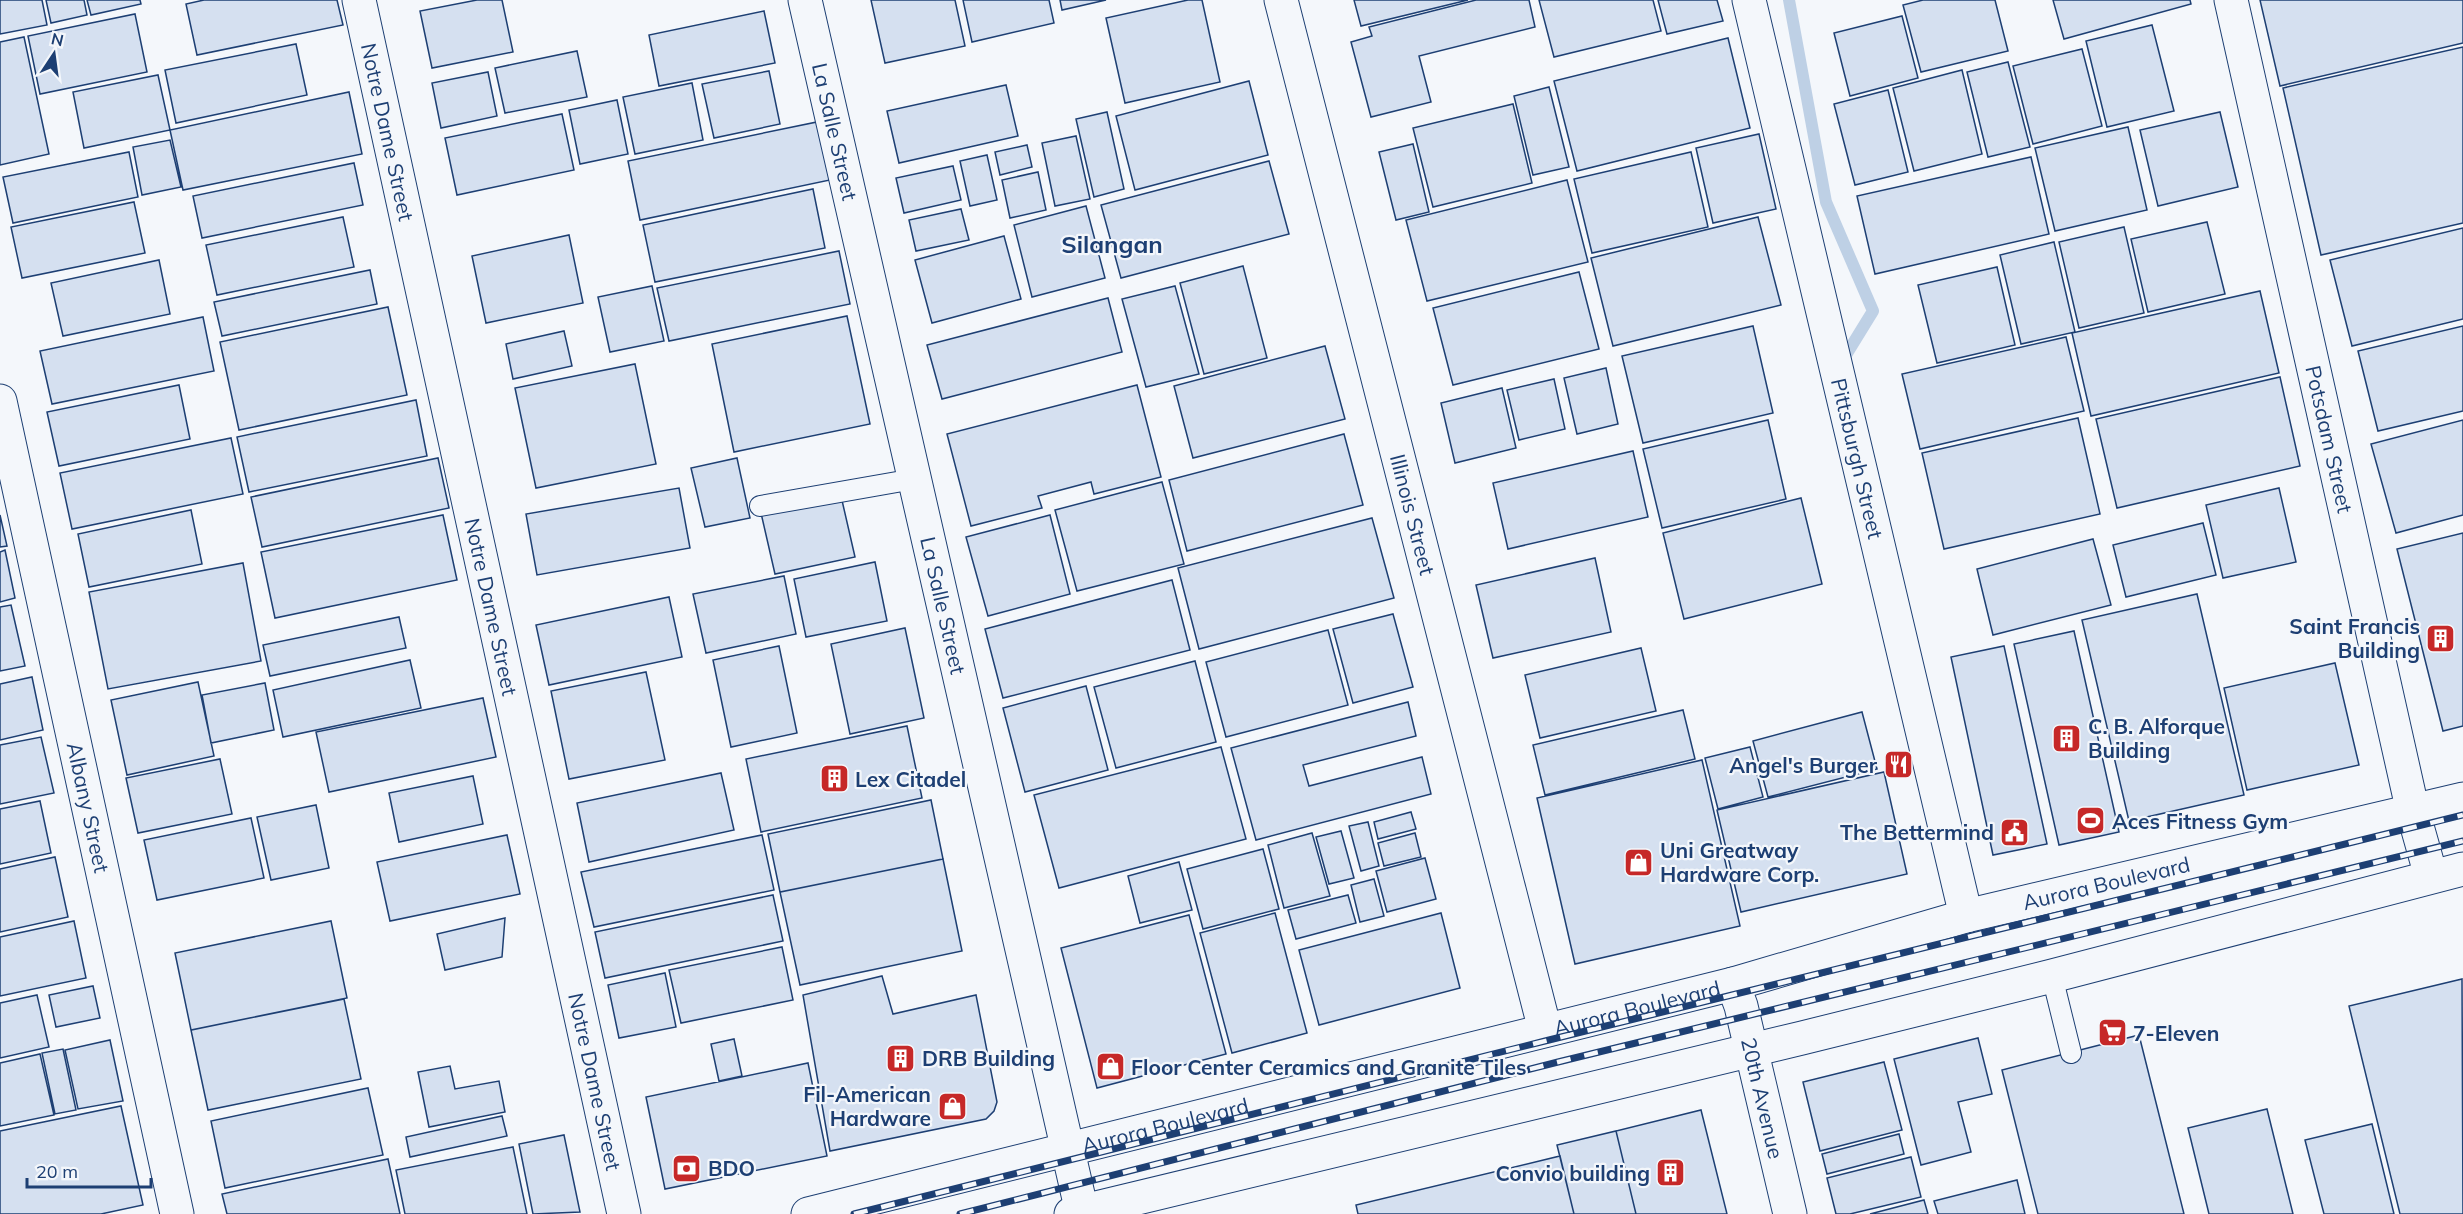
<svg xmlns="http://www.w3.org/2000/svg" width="2463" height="1214" font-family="Mulish,sans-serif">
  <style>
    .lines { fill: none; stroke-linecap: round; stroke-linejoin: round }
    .stream { stroke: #bed0e5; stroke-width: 12 }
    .building { fill: #d5e0f0; stroke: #1d3f73; stroke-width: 1.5 }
    .lane-casing { stroke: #1d3f73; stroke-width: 22 }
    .street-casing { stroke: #1d3f73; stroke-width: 35 }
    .secondary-casing { stroke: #1d3f73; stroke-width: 35 }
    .primary-casing { stroke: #1d3f73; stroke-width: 35 }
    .lane { stroke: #f4f7fb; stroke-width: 20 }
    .street { stroke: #f4f7fb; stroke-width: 33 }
    .secondary { stroke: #f4f7fb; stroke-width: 33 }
    .primary { stroke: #f4f7fb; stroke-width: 33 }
    .rail-casing { stroke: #1d3f73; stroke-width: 7 }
    .rail { stroke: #f4f7fb; stroke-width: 4.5; stroke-dasharray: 14; stroke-linecap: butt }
    .labels { text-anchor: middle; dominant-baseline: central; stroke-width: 4.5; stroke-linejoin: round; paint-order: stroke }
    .street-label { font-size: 21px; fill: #1d3f73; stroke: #f4f7fb }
    .poi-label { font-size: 21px; font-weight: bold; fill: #1d3f73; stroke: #f4f7fb; text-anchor: start }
    .quarter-label { font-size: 24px; font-weight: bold; fill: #1d3f73; stroke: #f4f7fb }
  </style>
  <rect width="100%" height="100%" fill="#f4f7fb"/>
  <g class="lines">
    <path class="stream" d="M1789,0L1826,202L1873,311L1841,363"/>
  </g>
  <path class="building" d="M0,0H42L47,25L0,34Z
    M46,0H84L87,15L51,23Z
    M87,0H140L141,4L91,15Z
    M204,0H337L343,25L197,55L186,4Z
    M477,0H502L513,52L432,68L420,11Z
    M871,0H955L965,46L885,63Z
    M963,0H1049L1054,23L972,42Z
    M1060,0H1106L1062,10Z
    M1188,0H1202L1220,82L1125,103L1106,18Z
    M1354,0H1468L1361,26Z
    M1476,0H1529L1535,27L1419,56L1431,102L1371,117L1351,42L1372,36L1369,27Z
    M1539,0H1653L1661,31L1554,57Z
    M1658,0H1717L1723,21L1667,34Z
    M1923,0H1995L2008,51L1921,72L1903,5Z
    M2053,0H2190L2191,4L2064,39Z
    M2260,0H2463V43L2280,86Z
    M764,11L775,63L659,86L649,35Z
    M135,14L147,72L40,94L28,36Z
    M1902,16L1918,78L1850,96L1834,33Z
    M2152,25L2174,111L2107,127L2086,41Z
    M24,37L49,154L0,165V42Z
    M1728,38L1750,128L1577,171L1554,81Z
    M296,44L307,95L176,123L165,70Z
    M2463,47V223L2321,255L2283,88Z
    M2082,49L2102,126L2033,144L2013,66Z
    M577,51L587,97L505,113L495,68Z
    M2008,62L2030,147L1988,157L1967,72Z
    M1962,70L1982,154L1914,171L1893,88Z
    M769,71L780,124L714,138L702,84Z
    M488,72L497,116L441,128L432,83Z
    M158,75L170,130L84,148L73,92Z
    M1249,81L1268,155L1135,190L1116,116Z
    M692,83L703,140L635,154L623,97Z
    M1006,85L1018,136L899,163L887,111Z
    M1549,87L1569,167L1533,175L1514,96Z
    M1888,90L1908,172L1855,185L1834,104Z
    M349,92L362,154L183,190L170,130Z
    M617,100L628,154L580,164L569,110Z
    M1513,104L1532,183L1433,207L1413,128Z
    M1107,112L1124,189L1094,197L1076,119Z
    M2220,112L2238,187L2158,206L2140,130Z
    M562,114L574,170L457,195L445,138Z
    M817,122L830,180L640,220L628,161Z
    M2128,127L2147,210L2055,231L2035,148Z
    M1759,134L1776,209L1713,223L1696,148Z
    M1076,136L1090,199L1055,206L1042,143Z
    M170,140L181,187L142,195L133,147Z
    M1413,144L1429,212L1396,220L1379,152Z
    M1027,145L1032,167L1000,175L995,152Z
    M129,152L138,197L13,223L3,177Z
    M1691,152L1708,227L1592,253L1574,179Z
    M987,155L997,200L970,206L960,161Z
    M2031,157L2049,234L1875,274L1857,196Z
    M1269,161L1289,234L1121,278L1101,205Z
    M354,163L363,205L202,238L193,196Z
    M953,166L961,200L904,213L896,178Z
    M1038,172L1046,210L1010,218L1002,180Z
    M1567,180L1588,262L1427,301L1406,220Z
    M813,189L825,248L655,282L643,225Z
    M134,202L145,253L22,278L11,227Z
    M1086,206L1105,278L1032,297L1014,225Z
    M961,209L969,240L916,251L909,220Z
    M343,217L354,267L217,295L206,245Z
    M1758,217L1781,305L1613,346L1591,258Z
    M2207,222L2225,294L2148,312L2131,239Z
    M2124,227L2144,313L2079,328L2059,242Z
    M2463,228V319L2352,346L2330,260Z
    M569,235L583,303L486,323L472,256Z
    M1004,236L1021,299L932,323L915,260Z
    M2054,242L2075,332L2021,344L2000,255Z
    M839,251L850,304L669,341L657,288Z
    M159,260L170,314L63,336L51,283Z
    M1243,266L1267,358L1204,374L1180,283Z
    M1997,267L2015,345L1937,363L1918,285Z
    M370,270L377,304L222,336L214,302Z
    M1579,272L1599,349L1453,385L1433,308Z
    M652,286L664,341L610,352L598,297Z
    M1175,286L1199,374L1146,387L1122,299Z
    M2260,291L2279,373L2091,416L2072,333Z
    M1108,298L1122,352L942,399L927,345Z
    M388,307L407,395L239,430L220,342Z
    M847,316L870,424L734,452L712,344Z
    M203,317L214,371L52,404L40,351Z
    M1753,326L1773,413L1643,443L1622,356Z
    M2463,326V411L2378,431L2358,351Z
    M564,331L572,366L513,379L506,344Z
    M2066,337L2084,411L1920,449L1902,374Z
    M1325,346L1345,419L1193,458L1174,386Z
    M635,364L656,464L536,488L515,388Z
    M1606,368L1618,424L1577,434L1564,378Z
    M2280,377L2300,466L2117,508L2096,419Z
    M1554,379L1565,429L1519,440L1507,390Z
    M179,385L190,439L59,466L47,412Z
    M1137,385L1161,477L1094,494L1091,482L1038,496L1042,508L971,526L947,434Z
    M1502,388L1516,448L1455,463L1441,403Z
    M416,400L427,456L249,492L237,437Z
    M2078,418L2100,514L1944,549L1922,453Z
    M1768,420L1786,499L1662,528L1643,449Z
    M2463,420V515L2396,533L2371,444Z
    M1344,434L1363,505L1187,551L1169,480Z
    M231,438L243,494L72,529L60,473Z
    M1633,451L1648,517L1508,549L1493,483Z
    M438,458L449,508L262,547L251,497Z
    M737,458L750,518L705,527L691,468Z
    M1162,482L1184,564L1077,591L1055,510Z
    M679,488L690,548L537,575L526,514Z
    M2279,488L2296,562L2223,578L2206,505Z
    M841,496L855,557L775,574L761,513Z
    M1801,498L1822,584L1684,619L1663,533Z
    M191,510L202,564L89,587L78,534Z
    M0,515L7,546L0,547Z
    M443,515L457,580L275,618L261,552Z
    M1050,515L1070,594L988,616L966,537Z
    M1372,518L1394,598L1199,649L1178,568Z
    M2203,523L2216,575L2126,597L2113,545Z
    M2463,533V726L2443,731L2397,549Z
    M2093,539L2111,605L1993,635L1977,569Z
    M5,550L15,598L0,602V552Z
    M1595,558L1611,632L1493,658L1476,585Z
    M875,562L887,621L806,637L794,579Z
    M243,563L261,661L108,689L89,592Z
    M784,576L796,634L706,653L693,594Z
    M1172,580L1190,650L1003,698L985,629Z
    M2197,594L2244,795L2129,821L2082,620Z
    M669,597L682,657L549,685L536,625Z
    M11,605L25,666L0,671V607Z
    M1393,614L1413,687L1353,703L1333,629Z
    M399,617L406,648L270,676L263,645Z
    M905,628L924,718L850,734L831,644Z
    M1328,630L1348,705L1226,737L1206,662Z
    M2074,631L2119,832L2059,845L2014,644Z
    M779,646L797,733L731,747L713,660Z
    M2004,646L2047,844L1993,855L1951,657Z
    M1641,648L1656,711L1540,738L1525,675Z
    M410,660L421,708L283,737L273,690Z
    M1195,661L1216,742L1116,768L1094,687Z
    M2335,663L2359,765L2247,790L2224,688Z
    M646,672L665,760L569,779L551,691Z
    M32,677L43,730L0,740V684Z
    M198,682L214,756L127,775L111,700Z
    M265,683L274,730L211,743L202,695Z
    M1086,686L1108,770L1025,792L1003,708Z
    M483,698L496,757L329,792L316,732Z
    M1408,702L1416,736L1303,765L1309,786L1422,757L1431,794L1256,840L1231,748Z
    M1683,710L1695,759L1545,795L1533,745Z
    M1862,712L1877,769L1768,797L1753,741Z
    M907,726L922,798L761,832L746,759Z
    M41,737L54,793L0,804V745Z
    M1221,747L1246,839L1059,888L1034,795Z
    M1750,747L1763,797L1718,809L1705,758Z
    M220,759L232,814L138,833L126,778Z
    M1702,760L1740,926L1575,964L1537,798Z
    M1884,772L1907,874L1741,912L1717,810Z
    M721,773L734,830L589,862L577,803Z
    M473,776L483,824L399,842L389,793Z
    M931,800L943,859L780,892L768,834Z
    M40,801L51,853L0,864V809Z
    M316,805L329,868L271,880L257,817Z
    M1411,812L1416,829L1378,839L1374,822Z
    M251,818L264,878L157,900L144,840Z
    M1368,822L1379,866L1361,871L1349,826Z
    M1341,831L1354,878L1329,884L1316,837Z
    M1312,833L1330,896L1284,908L1268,845Z
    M1415,833L1421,857L1384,866L1378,843Z
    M507,835L520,894L390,921L377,862Z
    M762,835L774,890L594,927L581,872Z
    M1263,849L1279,909L1203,929L1187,869Z
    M55,857L68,917L0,932V869Z
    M1425,858L1436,899L1387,912L1376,871Z
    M943,859L962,951L800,985L780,892Z
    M1179,862L1192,910L1140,923L1128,876Z
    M1374,879L1384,916L1360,922L1351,885Z
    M773,895L783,941L605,978L595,932Z
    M1348,895L1356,923L1296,939L1288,910Z
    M1275,913L1307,1033L1232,1053L1200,933Z
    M1441,913L1460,988L1319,1025L1299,950Z
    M1189,915L1226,1054L1097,1088L1061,948Z
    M505,918L502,957L445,970L437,934Z
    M74,921L86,978L0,996V937Z
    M331,921L347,998L191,1030L175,953Z
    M782,947L793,1000L681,1023L669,970Z
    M665,973L676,1027L619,1038L608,985Z
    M882,976L893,1014L976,995L997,1102L994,1111L986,1119L830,1151L803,995Z
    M2462,979L2463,1214H2400L2349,1006Z
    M93,986L100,1018L56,1027L49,995Z
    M37,995L49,1047L0,1058V1003Z
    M344,999L361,1079L208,1110L191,1030Z
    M2139,1035L2184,1214H2038L2002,1070Z
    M1978,1038L1992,1094L1958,1102L1971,1152L1921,1165L1894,1059Z
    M734,1039L742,1076L719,1081L711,1044Z
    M110,1040L123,1101L78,1109L65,1050Z
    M63,1049L76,1110L55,1114L42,1053Z
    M40,1054L54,1115L0,1126V1063Z
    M1884,1062L1902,1130L1820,1151L1803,1082Z
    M808,1063L827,1156L665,1189L646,1097Z
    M450,1066L455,1089L499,1081L505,1112L429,1127L418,1072Z
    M368,1088L383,1155L225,1188L211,1121Z
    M121,1106L143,1205L101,1214H0V1131Z
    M2267,1109L2293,1214H2209L2188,1128Z
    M1701,1110L1727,1214H1636L1616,1131Z
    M502,1116L507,1136L410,1157L406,1137Z
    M2372,1124L2394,1214H2324L2305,1140Z
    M1616,1131L1636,1214H1574L1557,1145Z
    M1899,1134L1904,1154L1827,1174L1822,1154Z
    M564,1135L580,1212L533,1214L519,1144Z
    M513,1147L527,1214H405L396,1170Z
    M1560,1156L1574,1214H1358L1356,1205Z
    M1911,1157L1921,1197L1850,1214H1836L1827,1178Z
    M388,1159L400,1214H227L222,1194Z
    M2017,1180L2025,1214H1938L1934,1201Z
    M1924,1200L1928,1214H1870Z"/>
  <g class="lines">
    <defs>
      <path id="lane" d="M760,506L914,479
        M2052,976L2071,1053"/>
      <g id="street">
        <path id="s1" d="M359,0L624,1214"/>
        <path id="s2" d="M805,0L1082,1212"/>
        <path id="s3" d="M1281,0L1545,1030"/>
        <path id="s4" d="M1749,0L1966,916"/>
        <path id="s5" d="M0,401L177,1214"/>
      </g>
      <g id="secondary">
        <path id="s6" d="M2231,0L2413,812L2431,876"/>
        <path id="s7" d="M1733,984L1741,1006L1790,1214"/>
      </g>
      <g id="primary">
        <path id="s8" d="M808,1214L1733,984L1966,916L2463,799"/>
        <path d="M1071,1214L1802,1038L2052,976L2463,869"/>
      </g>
    </defs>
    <use href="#lane" class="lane-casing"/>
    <use href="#street" class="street-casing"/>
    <use href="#secondary" class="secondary-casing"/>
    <use href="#primary" class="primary-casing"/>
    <use href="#lane" class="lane"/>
    <use href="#street" class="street"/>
    <use href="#secondary" class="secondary"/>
    <use href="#primary" class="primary"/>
    <defs>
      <path id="rail" d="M854,1214L1549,1040L2463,815
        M960,1214L1558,1062L2463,841"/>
    </defs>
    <use href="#rail" class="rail-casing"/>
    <use href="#rail" class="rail"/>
  </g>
  <defs>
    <symbol id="building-square" viewBox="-11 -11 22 22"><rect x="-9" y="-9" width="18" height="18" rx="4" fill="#c62828" stroke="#f4f7fb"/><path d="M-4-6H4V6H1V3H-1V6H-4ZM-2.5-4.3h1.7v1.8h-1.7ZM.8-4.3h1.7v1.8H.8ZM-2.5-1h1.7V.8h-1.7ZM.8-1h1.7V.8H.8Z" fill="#fff"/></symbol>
    <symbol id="restaurant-square" viewBox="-11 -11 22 22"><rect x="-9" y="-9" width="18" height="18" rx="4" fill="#c62828" stroke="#f4f7fb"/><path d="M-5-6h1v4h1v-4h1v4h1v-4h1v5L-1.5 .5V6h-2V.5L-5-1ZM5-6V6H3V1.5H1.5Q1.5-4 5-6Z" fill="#fff"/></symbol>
    <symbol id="stadium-square" viewBox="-11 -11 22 22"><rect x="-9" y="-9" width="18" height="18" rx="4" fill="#c62828" stroke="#f4f7fb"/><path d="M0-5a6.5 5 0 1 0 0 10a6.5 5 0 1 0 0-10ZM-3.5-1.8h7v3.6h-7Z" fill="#fff"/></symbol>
    <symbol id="civic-square" viewBox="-11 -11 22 22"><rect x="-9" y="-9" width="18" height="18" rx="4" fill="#c62828" stroke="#f4f7fb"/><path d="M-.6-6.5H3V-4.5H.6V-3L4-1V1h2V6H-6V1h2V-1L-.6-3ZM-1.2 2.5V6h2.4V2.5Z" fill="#fff"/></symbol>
    <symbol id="shop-square" viewBox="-11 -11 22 22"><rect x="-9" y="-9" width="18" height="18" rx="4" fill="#c62828" stroke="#f4f7fb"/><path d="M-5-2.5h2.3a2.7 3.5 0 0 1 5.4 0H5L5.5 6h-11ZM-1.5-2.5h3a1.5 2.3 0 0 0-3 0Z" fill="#fff"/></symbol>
    <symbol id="supermarket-square" viewBox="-11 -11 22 22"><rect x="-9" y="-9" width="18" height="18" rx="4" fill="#c62828" stroke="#f4f7fb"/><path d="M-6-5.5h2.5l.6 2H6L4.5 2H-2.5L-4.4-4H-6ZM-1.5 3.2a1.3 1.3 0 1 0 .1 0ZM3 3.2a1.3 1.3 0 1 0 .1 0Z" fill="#fff"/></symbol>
    <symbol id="bank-square" viewBox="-11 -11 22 22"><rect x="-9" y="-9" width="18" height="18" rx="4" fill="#c62828" stroke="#f4f7fb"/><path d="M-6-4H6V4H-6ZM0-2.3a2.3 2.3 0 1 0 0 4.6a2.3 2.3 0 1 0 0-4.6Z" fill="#fff"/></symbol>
  </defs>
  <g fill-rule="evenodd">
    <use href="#building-square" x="2424" y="622" width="33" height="33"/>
    <use href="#building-square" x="2050" y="722" width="33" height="33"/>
    <use href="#restaurant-square" x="1882" y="748" width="33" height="33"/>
    <use href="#building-square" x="818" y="762" width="33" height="33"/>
    <use href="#stadium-square" x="2074" y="804" width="33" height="33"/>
    <use href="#civic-square" x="1998" y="816" width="33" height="33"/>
    <use href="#shop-square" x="1622" y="846" width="33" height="33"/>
    <use href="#supermarket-square" x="2096" y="1016" width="33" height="33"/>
    <use href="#building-square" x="884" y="1042" width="33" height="33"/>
    <use href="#shop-square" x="1094" y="1050" width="33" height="33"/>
    <use href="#shop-square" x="936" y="1090" width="33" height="33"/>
    <use href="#bank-square" x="670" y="1152" width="33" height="33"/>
    <use href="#building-square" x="1654" y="1156" width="33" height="33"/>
  </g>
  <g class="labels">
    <g class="street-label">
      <text stroke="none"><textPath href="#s1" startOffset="135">Notre Dame Street</textPath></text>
      <text stroke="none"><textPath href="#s2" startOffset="135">La Salle Street</textPath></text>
      <text stroke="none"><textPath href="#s6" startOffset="450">Potsdam Street</textPath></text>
      <text stroke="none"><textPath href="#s4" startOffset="471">Pittsburgh Street</textPath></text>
      <text stroke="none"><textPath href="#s3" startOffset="531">Illinois Street</textPath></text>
      <text stroke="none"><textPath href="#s2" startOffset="621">La Salle Street</textPath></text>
      <text stroke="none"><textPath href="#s1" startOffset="621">Notre Dame Street</textPath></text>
      <text stroke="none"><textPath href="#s5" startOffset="416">Albany Street</textPath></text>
      <text stroke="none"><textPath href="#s8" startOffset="1340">Aurora Boulevard</textPath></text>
      <text stroke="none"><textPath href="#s8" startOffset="854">Aurora Boulevard</textPath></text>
      <text stroke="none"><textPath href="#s1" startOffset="1107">Notre Dame Street</textPath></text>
      <text stroke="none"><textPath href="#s7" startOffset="118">20th Avenue</textPath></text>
      <text stroke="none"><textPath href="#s8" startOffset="368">Aurora Boulevard</textPath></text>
    </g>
    <g class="poi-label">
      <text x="2420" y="626" text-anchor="end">Saint Francis<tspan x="2420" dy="24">Building</tspan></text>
      <text x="2088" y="726">C. B. Alforque<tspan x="2088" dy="24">Building</tspan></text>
      <text x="1877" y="765" text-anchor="end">Angel's Burger</text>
      <text x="855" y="779">Lex Citadel</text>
      <text x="2112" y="821">Aces Fitness Gym</text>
      <text x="1994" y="832" text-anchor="end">The Bettermind</text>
      <text x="1660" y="850">Uni Greatway<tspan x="1660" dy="24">Hardware Corp.</tspan></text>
      <text x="2133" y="1033">7-Eleven</text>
      <text x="922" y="1058">DRB Building</text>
      <text x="1131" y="1067">Floor Center Ceramics and Granite Tiles</text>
      <text x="931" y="1094" text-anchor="end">Fil-American<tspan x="931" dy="24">Hardware</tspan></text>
      <text x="708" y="1168">BDO</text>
      <text x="1650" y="1173" text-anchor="end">Convio building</text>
    </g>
    <g class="quarter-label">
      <text x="1112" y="244">Silangan</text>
    </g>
  </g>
  <g transform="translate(54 54) rotate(13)" stroke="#f4f7fb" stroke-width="4.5" paint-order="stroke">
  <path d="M0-4.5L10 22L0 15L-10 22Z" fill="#1d3f73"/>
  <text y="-9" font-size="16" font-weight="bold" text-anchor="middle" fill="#1d3f73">N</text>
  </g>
  <path d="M27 1178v9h124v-9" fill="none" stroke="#1d3f73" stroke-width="3"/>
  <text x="36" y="1178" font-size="18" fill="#1d3f73" stroke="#f4f7fb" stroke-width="4.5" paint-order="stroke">20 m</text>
</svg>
